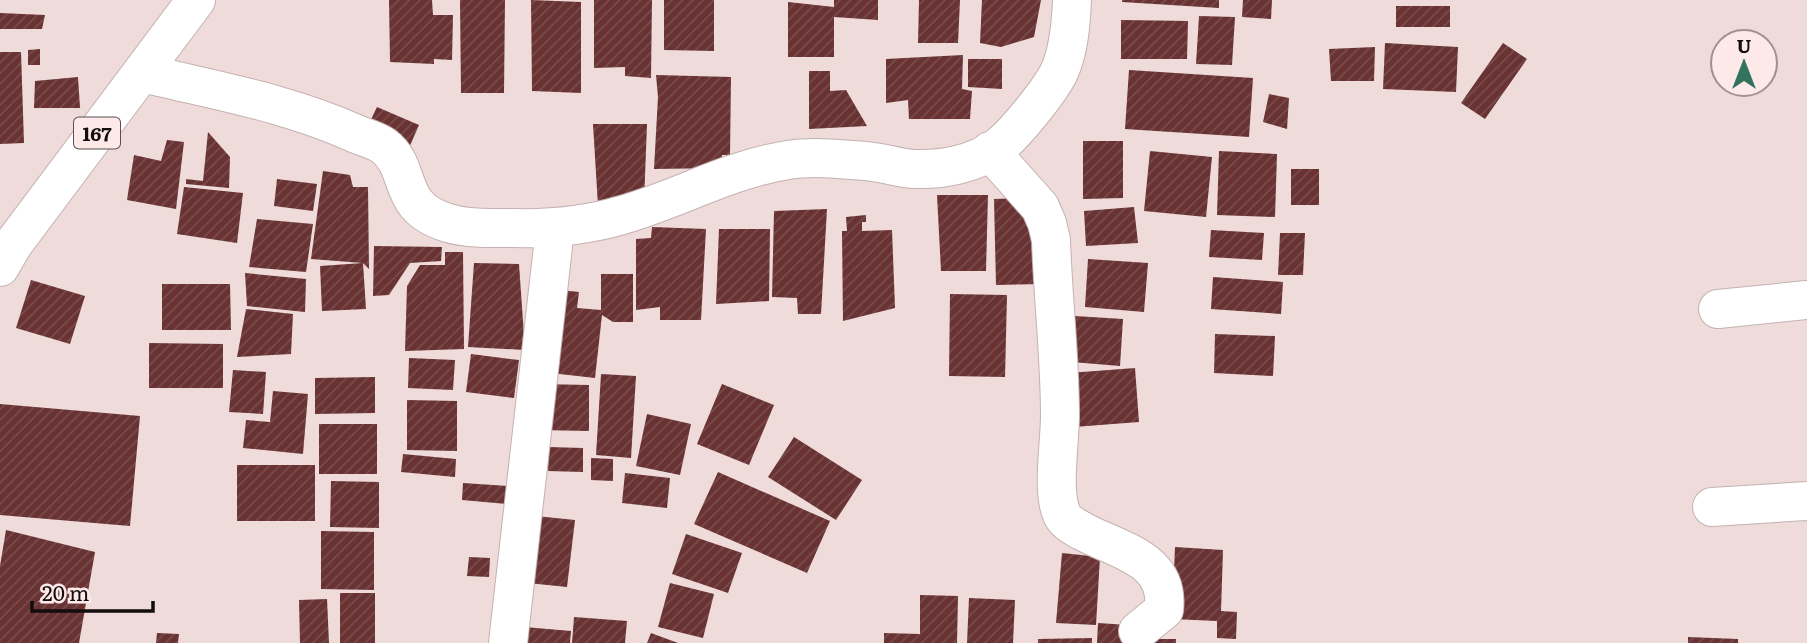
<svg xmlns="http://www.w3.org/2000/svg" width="1807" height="643" font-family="Literata,serif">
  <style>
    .building { fill: url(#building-hatch) }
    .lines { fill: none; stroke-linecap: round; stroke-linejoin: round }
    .minor-casing { stroke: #c4b2b1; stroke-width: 40 }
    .major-casing { stroke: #c4b2b1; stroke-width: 40 }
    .minor { stroke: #fff; stroke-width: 38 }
    .major { stroke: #fff; stroke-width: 38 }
    .labels { text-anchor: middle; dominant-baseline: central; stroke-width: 7; stroke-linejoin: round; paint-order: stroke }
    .shield { fill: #fce9e8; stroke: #594f4f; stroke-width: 2 }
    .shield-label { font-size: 19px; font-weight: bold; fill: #130d0d }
  </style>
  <defs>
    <pattern id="building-hatch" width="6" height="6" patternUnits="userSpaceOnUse" patternTransform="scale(1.75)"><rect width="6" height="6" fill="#693233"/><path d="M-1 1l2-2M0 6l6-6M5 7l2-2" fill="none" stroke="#794c4d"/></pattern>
  </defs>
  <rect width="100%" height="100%" fill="#eedbda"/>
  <path class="building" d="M389,0H432L433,15H453L452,60L434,59V64L390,62Z
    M460,0H505L504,93H461Z
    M531,0L581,2V93L532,91Z
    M594,0H652L651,78L625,76V67L594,68Z
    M664,0H714V51L664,50Z
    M834,0H878V20L834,17V57H788V2L834,7Z
    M919,0H960L958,43H918Z
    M982,0H1041L1034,37L1001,47L980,43Z
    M1122,0H1219V8L1122,2Z
    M1243,0H1272L1271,19L1242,17Z
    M1396,6H1450V27H1396Z
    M0,13L45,15L42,29H0Z
    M1199,16L1235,17L1232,65L1196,64Z
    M1121,20L1188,21L1187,59H1121Z
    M1385,43L1458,47L1456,92L1383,89Z
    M1503,43L1527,59L1485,119L1461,103Z
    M1375,47L1374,81H1331L1329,49Z
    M40,49V65H28V50Z
    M0,52H21L24,143L0,144Z
    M963,55L962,89L972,91L970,119H909L908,100L886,103V59Z
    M968,59H1002V89L968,87Z
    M1129,70L1253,78L1249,137L1125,129Z
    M809,71H830V91L846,90L867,126L809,129Z
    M656,75L731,77L730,155H722L720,168L654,169L658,97Z
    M78,77L80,108H34L35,81Z
    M1269,94L1289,98L1287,129L1263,122Z
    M377,107L419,125L405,157L365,132Z
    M593,124H647L644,203L598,206Z
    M208,132L230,157L229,188L186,184V179L203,181Z
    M167,140L184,142L176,209L127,200L134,155L161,161Z
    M1083,141H1123V198L1083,199Z
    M1150,151L1212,157L1206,217L1144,211Z
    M1219,151L1277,154L1275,217L1217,215Z
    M1291,169H1319V205H1291Z
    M323,171L350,175L353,187H368L369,269L363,263L311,259Z
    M277,179L317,184L313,211L274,206Z
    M184,187L243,193L237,243L177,234Z
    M937,195H988L986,271H941Z
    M1024,198L1045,284L996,285L994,199Z
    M1134,207L1138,243L1086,246L1084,211Z
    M827,209L821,314H798L797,298L772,297L774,211Z
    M866,215V222H862V231L892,230L895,308L843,321L842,231H847L846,217Z
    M257,219L313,224L306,272L249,267Z
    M652,227L706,229L701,320H660V307L636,310V239L651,238Z
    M719,229H770L769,301L716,304Z
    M1211,230L1264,233L1262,260L1209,257Z
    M1280,233H1305L1303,275H1278Z
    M374,246L442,247L441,261L410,263L389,295L373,296Z
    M445,252H463L464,349L405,351L407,286L420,265H445Z
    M1088,259L1148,263L1144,312L1085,307Z
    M363,263L366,309L322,311L320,266Z
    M474,263L519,264L525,350L468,347Z
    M245,273L306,279L305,312L247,306Z
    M601,274H633V322H613L602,315L595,378L542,372L551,289L579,292L577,308L601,310Z
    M1213,277L1283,282L1281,314L1211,309Z
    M31,280L85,296L70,344L16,328Z
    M162,284H230L231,330H162Z
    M950,294L1007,295L1005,377L949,376Z
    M246,309L293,314L291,354L237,357Z
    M1075,316L1123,319L1120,366L1072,362Z
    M1215,334L1275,336L1273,376L1214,373Z
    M149,343L223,344V388H149Z
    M471,354L519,360L514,398L466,392Z
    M409,358L455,360L453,390L408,388Z
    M1135,368L1139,422L1074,427L1069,373Z
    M233,370L266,372L263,414L229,412Z
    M601,374L636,376L631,458L596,455Z
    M375,377V413L315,414V378Z
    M540,384L589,385V431L540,430Z
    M722,384L774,405L749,465L697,444Z
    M273,391L308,394L303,454L243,448L246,420L270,422Z
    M407,400L457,401V451L407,450Z
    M0,404L140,416L130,526L0,515Z
    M647,414L691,424L680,475L636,466Z
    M319,424H377V474H319Z
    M794,437L862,480L836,520L768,477Z
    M549,447L583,448V472L548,471Z
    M403,454L456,459L455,477L401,472Z
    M591,458L613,459V481L591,480Z
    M237,465H315V521H237Z
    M718,472L830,521L807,573L694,524Z
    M625,473L670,478L667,508L622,503Z
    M331,481L379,482V528L330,527Z
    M463,483L508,486L507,504L462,500Z
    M536,516L575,520L567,587L528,583Z
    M6,530L95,552L79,643H0V566Z
    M321,531L374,532V590L321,589Z
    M686,534L742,553L728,593L672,574Z
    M1175,547L1223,550L1221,611L1237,612L1236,639L1217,638V621L1172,619Z
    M1062,553L1100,557L1096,625L1056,623Z
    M469,557L490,558L489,577L467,576Z
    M670,583L714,594L703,638L658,627Z
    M340,593H375V643H340Z
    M920,595L958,596L957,643H884V633L920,634Z
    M969,598L1015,600L1013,643H967Z
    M327,599L329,643H300L299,600Z
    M574,617L627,621L625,643H572Z
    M1098,623L1128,625L1127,643H1097Z
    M513,626L571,631L570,643H511Z
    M157,633L179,634L178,643H156Z
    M651,633L678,643H647Z
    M1688,637L1738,639V643H1688Z
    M1092,638V643H1038V639Z
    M1132,639H1176V643H1131Z"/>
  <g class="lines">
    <defs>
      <path id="minor" d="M143,73C213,90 288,103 354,133C363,137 376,140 384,146C414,169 394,207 448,223C468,229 492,228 513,228C551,229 585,226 622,215C678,199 730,169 788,160C812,156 841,159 865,161C882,162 898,168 914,169C942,170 975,164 998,147C1015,134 1051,90 1060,70C1069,49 1071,23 1072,0
        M990,151L1040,207L1047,223L1051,240C1053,299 1060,358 1060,416C1060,441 1052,489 1061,512C1064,522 1075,527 1084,532C1120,551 1170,559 1164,610L1138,631
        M1718,309L1807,300
        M1712,507L1807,501
        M508,643L555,229"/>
      <path id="major" d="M0,267L14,243L196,0"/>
    </defs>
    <use href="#minor" class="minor-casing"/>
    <use href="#major" class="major-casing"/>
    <use href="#minor" class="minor"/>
    <use href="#major" class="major"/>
  </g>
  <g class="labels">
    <rect class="shield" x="74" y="117.5" width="46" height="31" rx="5"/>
    <g class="shield-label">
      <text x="97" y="133">167</text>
    </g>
  </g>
  <g transform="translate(1744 63)"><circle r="33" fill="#fce9e8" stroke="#9f9190" stroke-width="2"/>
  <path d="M0-5L12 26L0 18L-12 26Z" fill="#33725f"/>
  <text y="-10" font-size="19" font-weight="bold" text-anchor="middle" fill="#130d0d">U</text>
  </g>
  <path d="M32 601v10h121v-10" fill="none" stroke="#130d0d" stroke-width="3.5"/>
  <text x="42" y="601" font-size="21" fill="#130d0d" stroke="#fce9e8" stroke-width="5" paint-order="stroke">20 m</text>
</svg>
